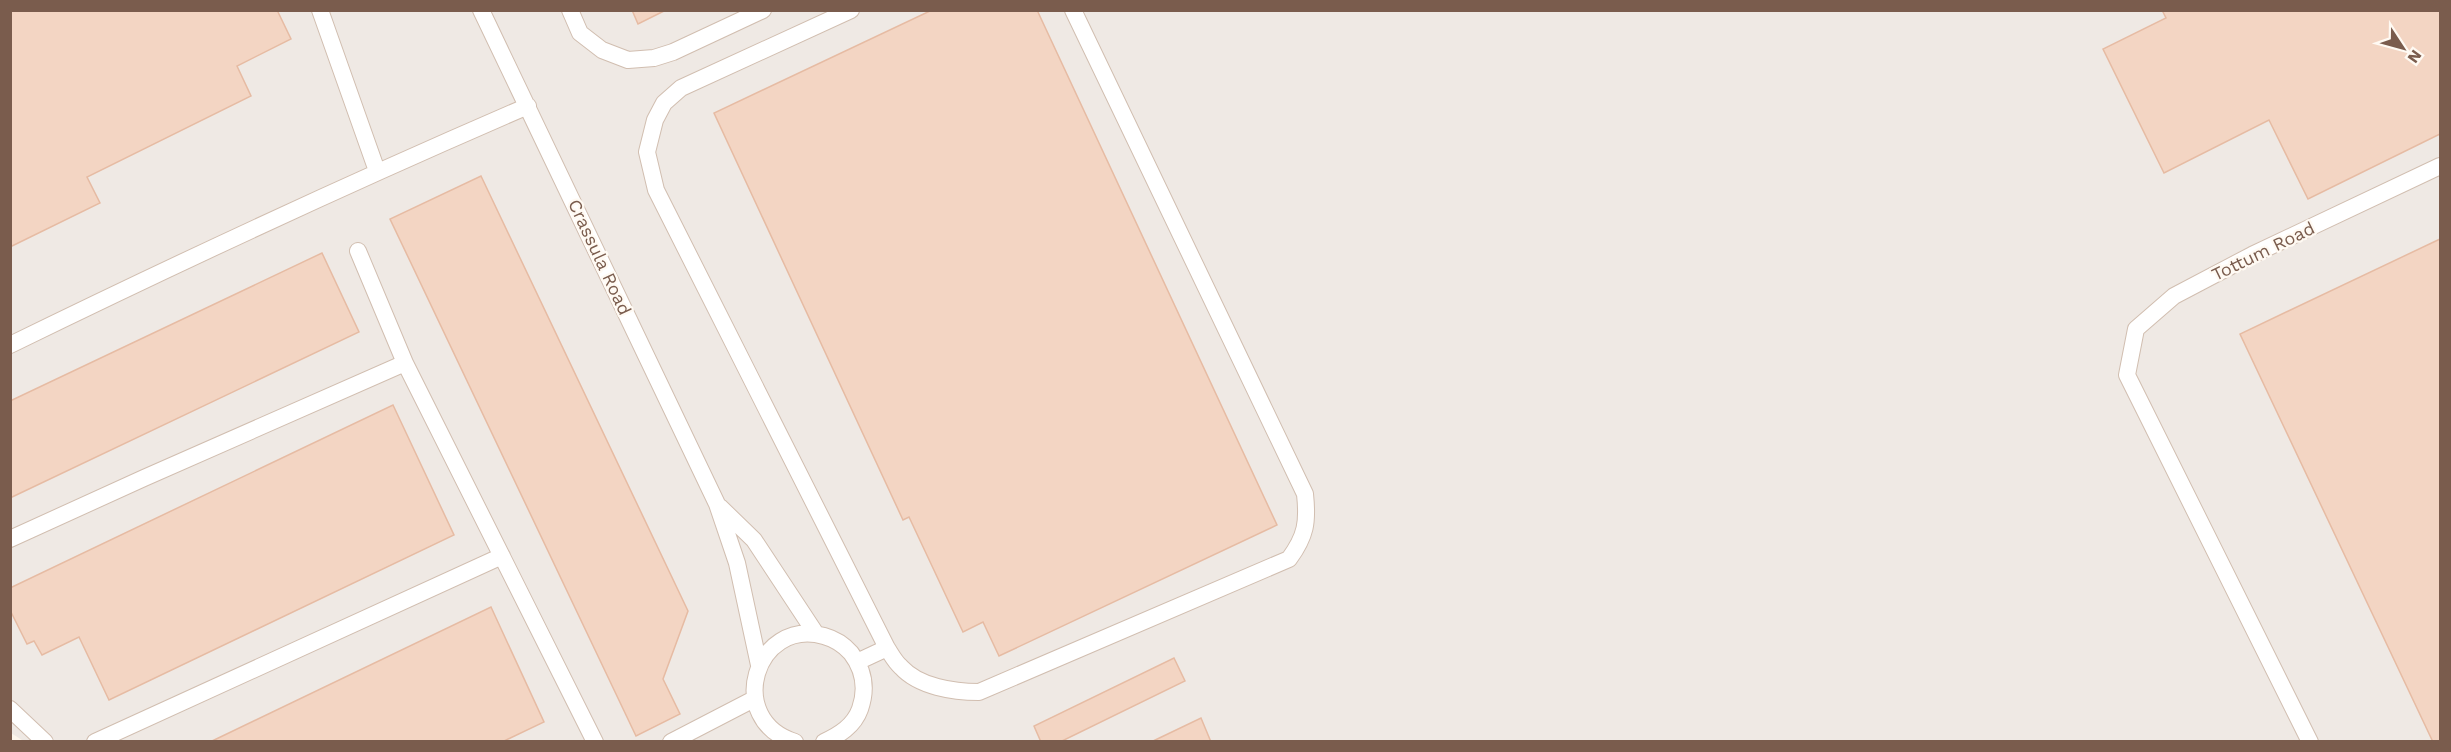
<svg xmlns="http://www.w3.org/2000/svg" width="2451" height="752" font-family="'Work Sans',sans-serif">
  <style>
    .industrial { fill: #efe9e4 }
    .building { fill: #f3d5c3; stroke: #e6bba3; stroke-width: 1.5 }
    .lines { fill: none; stroke-linecap: round; stroke-linejoin: round }
    .lane-casing { stroke: #d1beb0; stroke-width: 18 }
    .lane { stroke: #fff; stroke-width: 16 }
    .labels { text-anchor: middle; dominant-baseline: central; stroke-width: 4.5; stroke-linejoin: round; paint-order: stroke }
    .street-label { font-size: 18px; fill: #7a5c4d; stroke: #fffaf3 }
  </style>
  <rect width="100%" height="100%" fill="#fdf6ec"/>
  <path class="industrial" d="M11,11H2440V741L25,742L11,733Z"/>
  <path class="building" d="M10,10H277L291,39L237,66L251,96L87,177L100,203L10,247Z
    M632,10H666L638,24Z
    M932,10H1037L1277,525L999,656L983,622L963,632L909,517L903,520L714,113Z
    M2162,10H2440V134L2308,199L2269,120L2164,173L2103,49L2166,18Z
    M481,176L688,611L663,679L680,714L636,736L390,219Z
    M2440,239V742H2433L2240,334Z
    M322,253L359,332L10,498V401Z
    M393,405L454,535L109,700L79,637L42,655L34,641L27,644L10,610V588Z
    M491,607L544,722L502,742H210Z
    M1174,658L1185,681L1060,742H1041L1034,726Z
    M1201,718L1211,742H1151Z"/>
  <g class="lines">
    <defs>
      <path id="lane" d="M320,10L377,171
        M481,10L717,504L737,563L759,665
        M570,10L580,33L602,50L628,60L654,58L673,52L763,10
        M851,10L681,88L664,103L655,120L647,152L656,190L887,648C891,654 895,662 901,667C919,687 954,692 979,692L1289,559C1306,536 1308,522 1305,494L1073,10
        M358,251L405,363L595,742
        M10,345C182,261 354,181 528,106
        M720,507L754,540L816,634
        M10,539L144,478L405,363
        M857,662L887,648
        M10,709L45,742
        M95,742L502,556
        M671,742L754,699
        M795,742C724,720 755,617 824,636C835,639 844,645 851,653C864,670 867,689 860,709C854,726 839,735 824,742
        M2310,742L2127,375L2136,329L2174,296L2252,255L2440,166"/>
    </defs>
    <use href="#lane" class="lane-casing"/>
    <use href="#lane" class="lane"/>
  </g>
  <g class="labels">
    <g class="street-label">
      <text transform="translate(2263 251) rotate(-26)">Tottum Road</text>
      <text transform="translate(600 257) rotate(65)">Crassula Road</text>
    </g>
  </g>
  <rect width="2451" height="752" fill="none" stroke="#7a5c4d" stroke-width="24"/>
  <g transform="translate(2403 48) rotate(126)" stroke="#fffaf3" stroke-width="4.5" paint-order="stroke">
  <path d="M0-4.5L10 22L0 15L-10 22Z" fill="#7a5c4d"/>
  <text y="-9" font-size="16" font-weight="bold" text-anchor="middle" fill="#7a5c4d">N</text>
  </g>
</svg>
